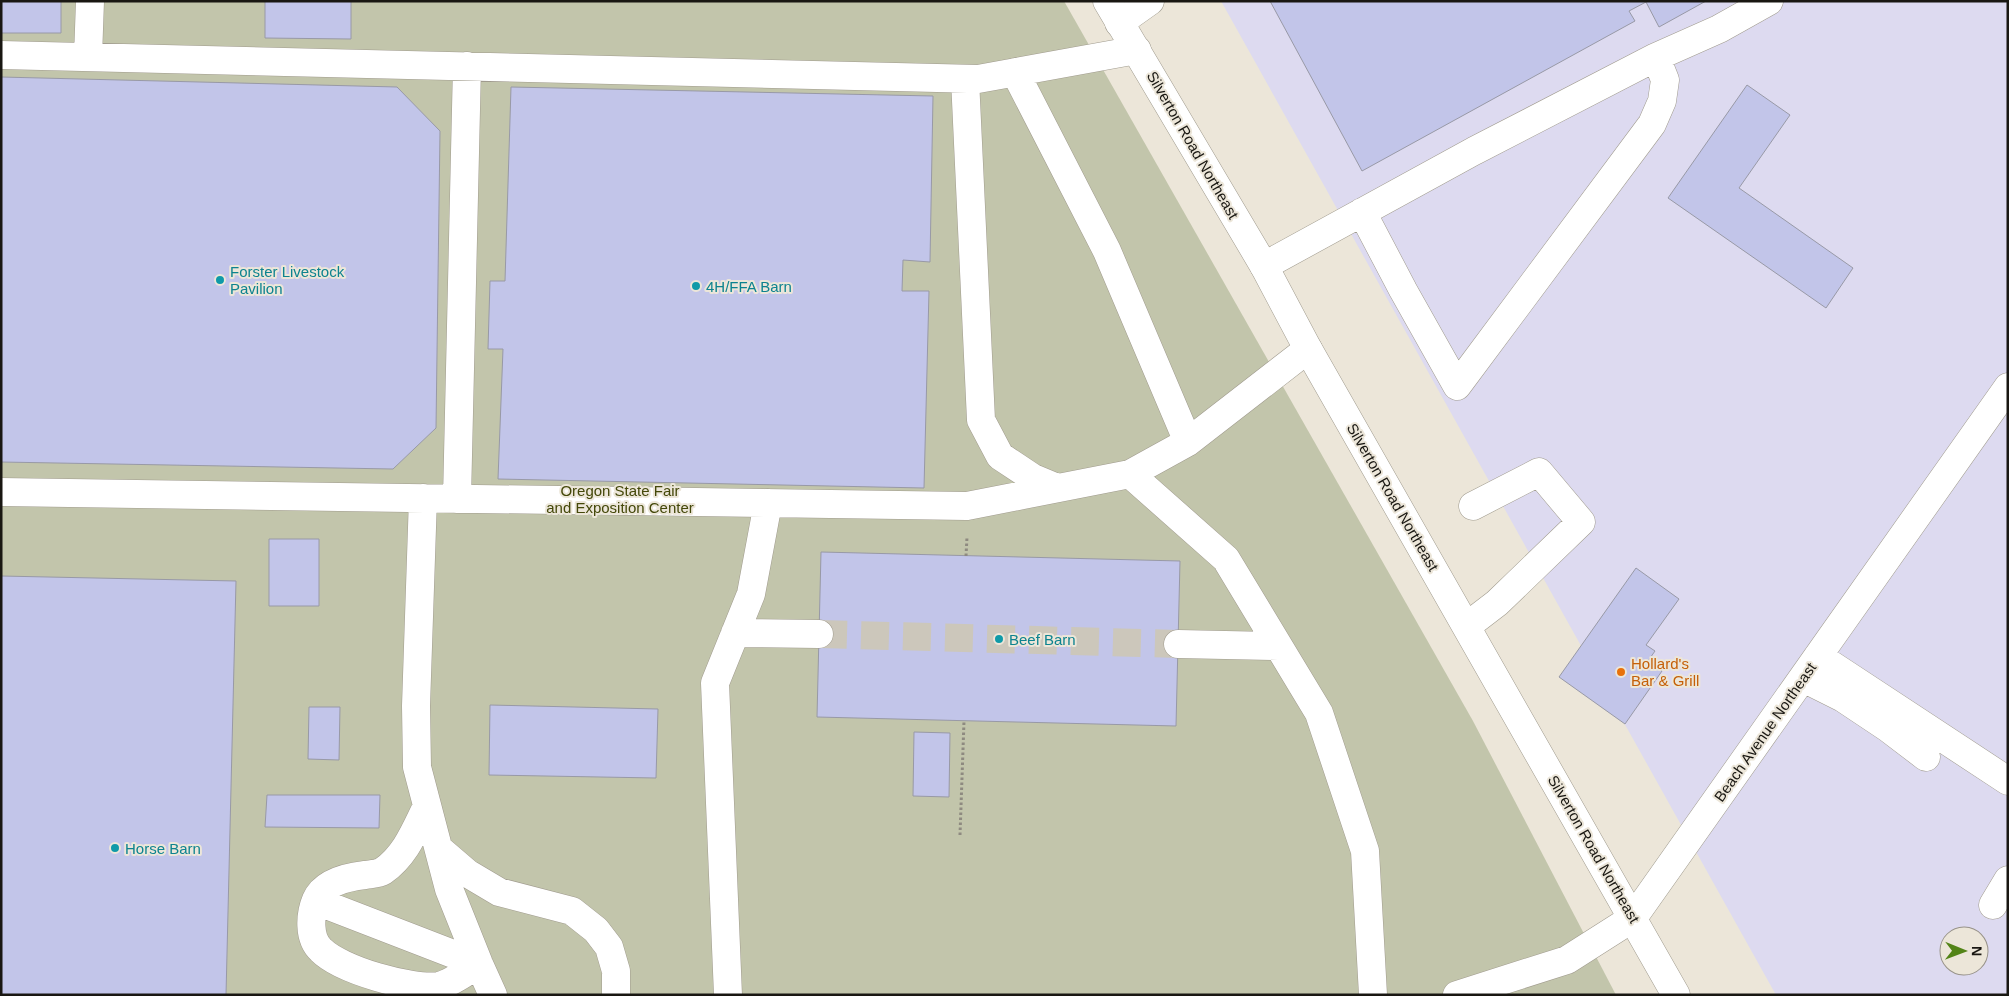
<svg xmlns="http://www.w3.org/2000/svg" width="2009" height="996" font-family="Helvetica,sans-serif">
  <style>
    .industrial { fill: #dddaf0; fill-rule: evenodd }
    .green { fill: #c2c5ab }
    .building { fill: #c2c5e9; stroke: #9899a6 }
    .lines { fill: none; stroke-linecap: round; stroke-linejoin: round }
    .minor-tunnel { stroke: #ccc7bb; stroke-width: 28; stroke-dasharray: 28 14; stroke-linecap: butt }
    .minor-casing { stroke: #a09b8e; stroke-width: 29 }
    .major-casing { stroke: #a09b8e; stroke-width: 29 }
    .path { stroke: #8e8a80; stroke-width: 3; stroke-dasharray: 2.5 2.5; stroke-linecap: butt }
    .minor { stroke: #fff; stroke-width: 28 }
    .major { stroke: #fff; stroke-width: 28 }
    .culture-dot { fill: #0f9aa8; stroke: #ece6d9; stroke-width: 2 }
    .food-dot { fill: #e8710a; stroke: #ece6d9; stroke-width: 2 }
    .labels { text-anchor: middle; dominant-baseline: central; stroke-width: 4; stroke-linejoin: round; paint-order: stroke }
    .street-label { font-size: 15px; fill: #191712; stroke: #ece6d9 }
    .culture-label { font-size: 15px; fill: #0d838f; stroke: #ece6d9; text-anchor: start }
    .park-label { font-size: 15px; fill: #44480a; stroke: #ece6d9 }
    .food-label { font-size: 15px; fill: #c56008; stroke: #ece6d9; text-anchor: start }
  </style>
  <rect width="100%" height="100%" fill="#ece6d9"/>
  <path class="industrial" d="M1221,1H2008V995H1776ZM1949,936H1979V966H1949Z"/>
  <path class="green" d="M1,1H1064L1473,721L1616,995H1Z"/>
  <path class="building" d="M1,1H61V33H1Z
    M265,1H351V39L265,38Z
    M1270,1H1706L1659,27L1646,2L1629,11L1635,21L1362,171Z
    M1,77L397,87L440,131L436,428L393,469L1,462Z
    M1747,85L1790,115L1739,188L1853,268L1826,308L1668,198Z
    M511,87L933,96L930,262L903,260L902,291H929L924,488L498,479L503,349H488L490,281H505Z
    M269,539H319V606H269Z
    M821,552L1180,561L1176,726L817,717Z
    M1636,568L1679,599L1646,645L1655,651L1648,661L1662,671L1625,724L1559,677Z
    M1,576L236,581L226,995H1Z
    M490,705L658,709L656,778L489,775Z
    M309,707H340L339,760L308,759Z
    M914,732L950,733L949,797L913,796Z
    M267,795H380L379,828L265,827Z"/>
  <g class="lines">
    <path class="minor-tunnel" d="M819,634L1178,644"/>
    <defs>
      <path id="minor" d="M1119,23L1150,1
        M1,55L978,79L1137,50
        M88,57L90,1
        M1015,72L1107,251L1188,442
        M965,79L981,420L1000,456L1033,478L1057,488
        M1362,212L1403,290L1457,386L1652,124L1662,101L1665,80L1656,57
        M1264,266L1474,151L1656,57L1719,29L1769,1
        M1130,474L1226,559L1319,713L1365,851L1373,995
        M1,492L967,506L1130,474L1188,442L1308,349
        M423,498L416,706L417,767L449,889L479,964L493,995
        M457,499L467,66
        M1467,626L1497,603L1581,522L1539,472L1473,506
        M735,633L819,634
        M1178,644L1278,646
        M1818,656L2008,781
        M1803,678L1843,698L1888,728L1926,757
        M427,806C415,830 406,855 383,871C378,874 370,874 365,875C347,877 324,882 316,900C310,914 308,938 321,950C341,970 411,990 439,986C452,983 467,971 479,964
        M439,849L467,873L499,892L572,911L596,930L609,947L616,971V995
        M316,901L479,964
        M1993,905L2008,880
        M728,995L715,683L751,594L768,503
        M1457,995L1567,960L1633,918L2008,387"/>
      <path id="major" d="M1107,1L1264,266L1308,349L1676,995"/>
    </defs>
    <use href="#minor" class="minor-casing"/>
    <use href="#major" class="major-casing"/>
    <path class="path" d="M966,556L967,537
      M960,835L964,721"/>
    <use href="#minor" class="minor"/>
    <use href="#major" class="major"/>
  </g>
  <g class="culture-dot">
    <circle cx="220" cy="280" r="5"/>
    <circle cx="696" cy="286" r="5"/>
    <circle cx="999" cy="639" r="5"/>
    <circle cx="115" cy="848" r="5"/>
  </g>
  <circle class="food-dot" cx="1621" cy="672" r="5"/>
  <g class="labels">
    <g class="street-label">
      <text transform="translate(1193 145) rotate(60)">Silverton Road Northeast</text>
      <text transform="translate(1393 497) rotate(60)">Silverton Road Northeast</text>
      <text transform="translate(1765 732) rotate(-55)">Beach Avenue Northeast</text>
      <text transform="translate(1594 849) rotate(60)">Silverton Road Northeast</text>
    </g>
    <g class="culture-label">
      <text x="230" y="271">Forster Livestock<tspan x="230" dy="17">Pavilion</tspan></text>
      <text x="706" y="286">4H/FFA Barn</text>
      <text x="1009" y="639">Beef Barn</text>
      <text x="125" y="848">Horse Barn</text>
    </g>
    <g class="park-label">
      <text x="620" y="490">Oregon State Fair<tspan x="620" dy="17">and Exposition Center</tspan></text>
    </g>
    <g class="food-label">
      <text x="1631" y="663">Hollard's<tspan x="1631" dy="17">Bar &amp; Grill</tspan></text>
    </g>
  </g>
  <rect width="2009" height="996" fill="none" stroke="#191712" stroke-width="5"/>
  <g transform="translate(1964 951) rotate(91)"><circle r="24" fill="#ece6d9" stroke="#989389"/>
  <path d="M0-4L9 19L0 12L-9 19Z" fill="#538417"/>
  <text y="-8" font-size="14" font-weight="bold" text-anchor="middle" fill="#191712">N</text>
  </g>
</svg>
